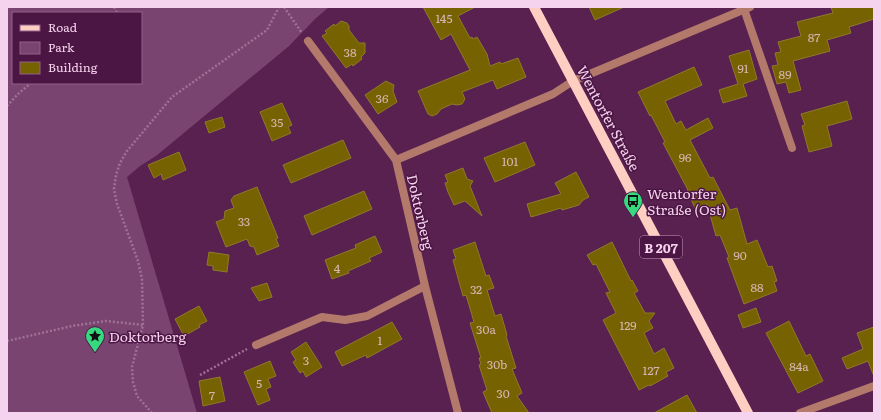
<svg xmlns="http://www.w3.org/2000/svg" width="881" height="420" font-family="Literata,serif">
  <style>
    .green { fill: #794570; fill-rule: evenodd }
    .building { fill: #776202; stroke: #8f7a28 }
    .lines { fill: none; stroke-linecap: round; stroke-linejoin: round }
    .path { stroke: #9f7196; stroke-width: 2.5; stroke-dasharray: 2 2; stroke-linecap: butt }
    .service { stroke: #b37a6c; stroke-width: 8 }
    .minor { stroke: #b37a6c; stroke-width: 8 }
    .primary { stroke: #fecec2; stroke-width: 10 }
    .labels { text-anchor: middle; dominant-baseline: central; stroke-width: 3; stroke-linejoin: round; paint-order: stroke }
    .number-label { font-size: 12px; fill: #d6b6b2 }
    .shield { fill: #4c1644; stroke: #c29aba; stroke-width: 1 }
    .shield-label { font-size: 13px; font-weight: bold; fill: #f5d2ed }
    .street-label { font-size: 14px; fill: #f5d2ed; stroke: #4c1644 }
    .poi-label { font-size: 14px; fill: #f5d2ed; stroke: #4c1644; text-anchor: start }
  </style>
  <rect width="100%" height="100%" fill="#58214f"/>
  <path class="green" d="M7,7H329L315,19L289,46L156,156L140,166L127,177L197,413H7ZM13,13H141V83H13Z"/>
  <path class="building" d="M423,7H475L458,16L470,38L472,37L473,39L477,37L487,54L490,66L500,62L501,64L518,58L526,77L497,89L493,80L462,92L465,99L462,104L457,105L452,104L441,109L437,114L432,116L428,114L418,91L470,70L451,34L441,40Z
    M589,7H624L595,20Z
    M831,7H874V19L849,27L851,33L827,40L830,51L793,61L801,90L789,93L786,82L777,84L772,66L778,65L775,53L781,52L778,42L801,36L797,22L833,13Z
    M341,21L347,23L349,26V30L359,43H365V53L361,57L362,59L353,66L352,64L346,68L322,36L327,33L325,31L334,24L335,26Z
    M749,50L757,79L743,84L747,96L723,103L719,90L738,84L729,56Z
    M694,67L702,85L665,101L676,124L681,121L686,130L708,118L713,128L690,140L710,178L713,177L730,210L737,208L747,244L757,240L768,267L772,266L777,281L774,282L777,291L744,304L727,258L729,257L720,235L716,236L707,204L696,210L687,191L688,190L663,143L665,142L651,115L650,116L638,92Z
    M386,81L394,85L393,91L397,102L378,114L365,95Z
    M847,101L852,119L827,126L832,146L809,152L802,126L805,125L801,114Z
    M282,103L292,125L288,127L291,133L272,141L260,112Z
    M222,117L225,127L209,133L205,122Z
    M343,140L351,158L291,183L283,165Z
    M525,142L535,165L495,182L484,158Z
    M179,152L186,170L163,180L161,174L154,178L148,165Z
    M463,168L467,179L473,181L470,186L482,216L465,201L454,205L448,192L445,183L448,182L445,175Z
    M576,172L589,197L583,200L579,205L562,210L561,208L531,217L527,204L561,194L555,183Z
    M257,187L278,238L276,239L279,246L257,255L254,247L250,246L247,239L226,247L216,222L224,219L225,211L234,208L231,200L234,196Z
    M364,191L372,209L312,235L304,216Z
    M375,236L382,252L369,258L371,261L348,271L349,273L332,279L325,260L356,248L355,245Z
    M475,242L486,276L489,275L494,288L487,290L495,316L501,314L507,335L506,336L516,368L512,369L522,393L517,396L529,413H492L483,392L487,390L479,365L481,364L479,358H481L470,323L474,322L466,295L463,296L453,260L456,259L453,250Z
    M612,242L631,281L632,280L638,291L634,293L645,313H655L649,321L653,328L644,333L654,354L664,348L674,368L666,372L668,376L650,386L649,385L639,390L603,320L616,313L606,293L610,292L596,264L593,265L587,255Z
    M209,252L229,255L227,272L213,270V266L207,265Z
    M267,283L272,297L259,301L251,288Z
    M199,306L207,321L199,325L200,327L184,336L175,319Z
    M756,308L761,322L743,328L738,315Z
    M789,321L806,356L810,354L823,381L798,393L766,333Z
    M392,322L402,339L367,358L366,355L342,366L335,352Z
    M874,327V374H873L868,361L847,369L842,358L863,349L857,333Z
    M306,342L322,367L306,377L303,371L300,373L293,362L296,360L291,352Z
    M270,361L276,376L268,379L271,387L266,389L270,400L258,405L244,372Z
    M220,377L225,401L203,406L199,381Z
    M687,395L697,413H654Z"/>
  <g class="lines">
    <path class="path" d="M114,7L117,13
      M284,7L302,33
      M7,106L18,94L31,83
      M7,341L72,326L106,321L143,325
      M200,375L247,349
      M152,413L137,396L133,382L132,367L143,325L142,279L138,261L117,204L114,189L116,175L120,163L127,151L172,97L267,30L279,7"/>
    <path class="service" d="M744,9L792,148"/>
    <path class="minor" d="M308,41L396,160L425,286L458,413
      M396,160L553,94L573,81L750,7
      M256,345L322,317L345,320L367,316L425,286
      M800,413L874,386"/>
    <path class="primary" d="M534,7L748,413"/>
  </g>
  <defs>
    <symbol id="bus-pin" viewBox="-11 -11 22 30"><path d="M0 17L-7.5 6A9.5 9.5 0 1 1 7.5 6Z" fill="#36d880" stroke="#4c1644"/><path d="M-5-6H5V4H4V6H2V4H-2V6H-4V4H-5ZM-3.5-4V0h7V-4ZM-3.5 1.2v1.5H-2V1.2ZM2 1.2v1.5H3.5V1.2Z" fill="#111"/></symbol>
    <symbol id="sight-pin" viewBox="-11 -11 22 30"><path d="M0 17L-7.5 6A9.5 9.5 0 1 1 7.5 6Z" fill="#36d880" stroke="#4c1644"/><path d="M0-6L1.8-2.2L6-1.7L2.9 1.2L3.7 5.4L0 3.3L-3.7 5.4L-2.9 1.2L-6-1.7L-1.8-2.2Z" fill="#111"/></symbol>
  </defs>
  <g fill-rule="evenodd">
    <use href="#bus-pin" x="622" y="190" width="22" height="30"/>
    <use href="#sight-pin" x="84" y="325" width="22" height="30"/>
  </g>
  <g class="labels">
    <g class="number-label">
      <text x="444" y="18">145</text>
      <text x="814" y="37">87</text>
      <text x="350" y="52">38</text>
      <text x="743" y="68">91</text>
      <text x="785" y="74">89</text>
      <text x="382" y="98">36</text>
      <text x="277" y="122">35</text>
      <text x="685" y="157">96</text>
      <text x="510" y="161">101</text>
      <text x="244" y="221">33</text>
      <text x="740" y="255">90</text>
      <text x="337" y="268">4</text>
      <text x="757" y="287">88</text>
      <text x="476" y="289">32</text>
      <text x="628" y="325">129</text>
      <text x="486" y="329">30a</text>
      <text x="380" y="340">1</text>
      <text x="306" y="360">3</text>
      <text x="497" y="364">30b</text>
      <text x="799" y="366">84a</text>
      <text x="651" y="370">127</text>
      <text x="259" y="383">5</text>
      <text x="503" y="393">30</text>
      <text x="212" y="395">7</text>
    </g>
    <rect class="shield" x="640" y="236" width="42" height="22" rx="3"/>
    <g class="shield-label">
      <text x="661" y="247">B 207</text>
    </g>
    <g class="street-label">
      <text transform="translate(609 118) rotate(62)">Wentorfer Straße</text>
      <text transform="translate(421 212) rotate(77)">Doktorberg</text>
    </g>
    <g class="poi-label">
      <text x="647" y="193">Wentorfer<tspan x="647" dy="16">Straße (Ost)</tspan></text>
      <text x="109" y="336">Doktorberg</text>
    </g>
  </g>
  <rect width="881" height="420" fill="none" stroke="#f5d2ed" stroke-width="16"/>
  <rect x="12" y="12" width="130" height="72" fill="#4c1644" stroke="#906188"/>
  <rect x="20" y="25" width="20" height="6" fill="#fecec2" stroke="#906188"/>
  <text x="48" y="32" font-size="12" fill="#f5d2ed">Road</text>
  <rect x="20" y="42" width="20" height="12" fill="#794570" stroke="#906188"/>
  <text x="48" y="52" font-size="12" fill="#f5d2ed">Park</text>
  <rect x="20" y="62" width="20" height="12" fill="#776202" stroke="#906188"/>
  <text x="48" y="72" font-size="12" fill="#f5d2ed">Building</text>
</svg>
